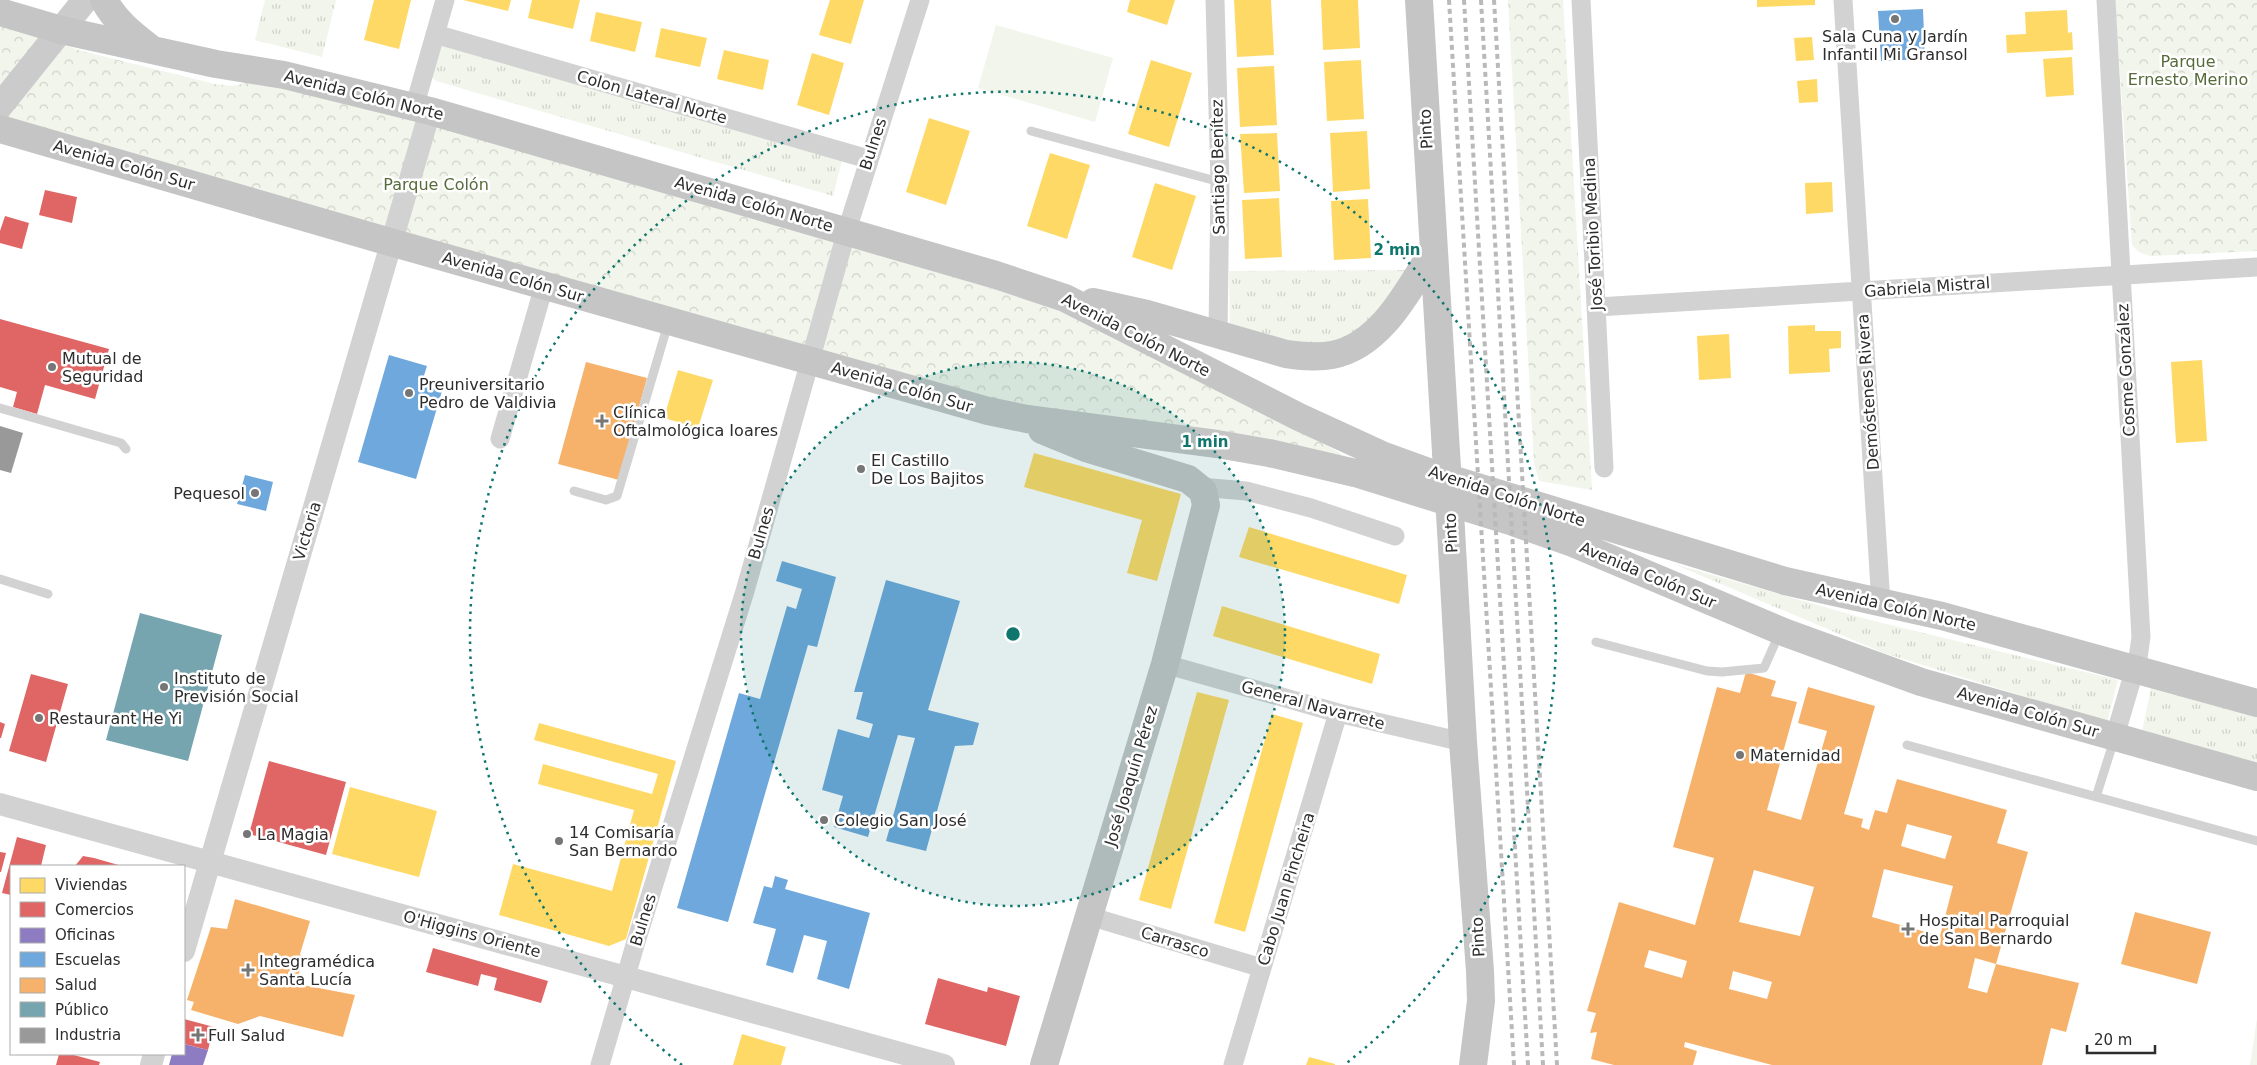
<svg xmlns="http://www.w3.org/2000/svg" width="2257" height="1065" font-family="'DejaVu Sans',sans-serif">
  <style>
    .grass { fill: url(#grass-tufts) }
    .forest { fill: url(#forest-crowns) }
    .garden { fill: #f1f5eb }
    .homes { fill: #ffd966 }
    .shops { fill: #e06666 }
    .offices { fill: #8e7cc3 }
    .schools { fill: #6fa8dc }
    .health { fill: #f6b26b; fill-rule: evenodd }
    .public { fill: #76a5af }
    .industry { fill: #999 }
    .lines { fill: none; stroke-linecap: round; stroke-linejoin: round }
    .service { stroke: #d2d2d2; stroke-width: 9 }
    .minor { stroke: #d2d2d2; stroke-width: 19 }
    .tertiary { stroke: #d2d2d2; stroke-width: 22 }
    .secondary { stroke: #cbcbcb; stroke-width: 26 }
    .primary { stroke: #c5c5c5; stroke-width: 28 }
    .rail { stroke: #b9b9b9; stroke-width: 4; stroke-dasharray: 5 4; stroke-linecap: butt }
    .primary-bridge { stroke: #c5c5c5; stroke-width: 28 }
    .ring { fill: none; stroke: #0f766e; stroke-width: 2.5; stroke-dasharray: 2.5 5 }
    .poi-dot { fill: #767676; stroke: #fff; stroke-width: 2 }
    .labels { text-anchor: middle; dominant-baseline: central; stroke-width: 5; stroke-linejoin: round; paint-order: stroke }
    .poi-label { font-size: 16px; fill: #2d2d2d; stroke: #fff; text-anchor: start }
    .park-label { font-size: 16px; fill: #566b39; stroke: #fff }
    .street-label { font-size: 16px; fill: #2d2d2d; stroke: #fff }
    .centre { fill: #0f766e; stroke: #fff; stroke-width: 2.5 }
    .ring-label { font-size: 15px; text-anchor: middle; font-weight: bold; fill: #0f766e; stroke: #fff; stroke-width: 5; stroke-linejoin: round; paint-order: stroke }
  </style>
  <defs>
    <pattern id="grass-tufts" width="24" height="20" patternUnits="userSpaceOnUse" patternTransform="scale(1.25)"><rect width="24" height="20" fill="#f1f5eb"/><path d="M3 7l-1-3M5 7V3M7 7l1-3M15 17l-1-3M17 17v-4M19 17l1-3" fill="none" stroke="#cfd2ca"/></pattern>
    <pattern id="forest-crowns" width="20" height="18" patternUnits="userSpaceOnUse" patternTransform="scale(1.25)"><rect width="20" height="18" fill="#f1f5eb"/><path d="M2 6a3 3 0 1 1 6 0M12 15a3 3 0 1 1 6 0" fill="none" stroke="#cfd2ca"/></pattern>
  </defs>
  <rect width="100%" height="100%" fill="#fff"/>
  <path class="grass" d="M265,0H336L322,57L255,40Z
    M442,45L842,160L833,196L436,81L430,75L436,50Z
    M1410,270L1374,316L1342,342L1301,347L1230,327L1229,271Z
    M1674,564L1870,620L2118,680L2107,722L1884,653Z
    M2152,683L2257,713V764L2142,732Z"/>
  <path class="forest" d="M1508,0H1563L1592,490L1539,481L1534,463Z
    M2115,0H2257V251L2150,256L2139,252L2132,245Z
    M0,24L82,51L215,84L232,86L255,81L301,87L1049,305L1314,438L1340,453L1342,457L1003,402L0,121Z"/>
  <path class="garden" d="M996,25L1113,58L1095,122L978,88Z
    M2257,1019V1065H2250Z"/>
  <path class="homes" d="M374,0H411L399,49L364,40Z
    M463,0H511L508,11Z
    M532,0H580L573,29L528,18Z
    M830,0H864L851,44L819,35Z
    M1130,0H1175L1167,25L1127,12Z
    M1234,0H1271L1274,55L1237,57Z
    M1321,0H1358L1360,48L1323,50Z
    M1757,0H1815V5L1757,7Z
    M2067,10L2068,33L2072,32L2073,50L2007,53L2006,35L2026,34L2025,12Z
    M596,12L642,22L635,52L590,41Z
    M661,28L707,38L700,67L655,57Z
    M1812,37L1814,60L1796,61L1794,38Z
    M724,50L769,60L763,90L717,79Z
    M812,53L844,63L829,115L797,105Z
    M2072,57L2074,95L2046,97L2043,59Z
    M1151,60L1192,73L1169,147L1128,134Z
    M1361,60L1364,119L1327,121L1324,62Z
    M1274,66L1277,125L1240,127L1237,68Z
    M1817,79L1818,102L1799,103L1797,81Z
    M929,118L970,131L946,205L906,192Z
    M1367,131L1370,189L1333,192L1330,133Z
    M1277,133L1280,191L1244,193L1240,134Z
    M1050,153L1090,165L1067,239L1027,226Z
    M1832,182L1833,212L1806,214L1805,183Z
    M1155,183L1196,196L1172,270L1132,257Z
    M1279,198L1282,257L1245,259L1242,200Z
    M1368,199L1371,258L1334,260L1331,201Z
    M1815,325V331H1841V348L1829,349L1830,372L1789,374L1788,326Z
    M1729,334L1731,378L1699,380L1697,336Z
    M2202,360L2207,441L2176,443L2171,362Z
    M678,370L713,380L698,428L664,418Z
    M1034,453L1181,494L1157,581L1127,573L1142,520L1024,487Z
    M1249,527L1407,575L1399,604L1239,557Z
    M1222,606L1380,654L1372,684L1213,636Z
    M1197,692L1229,700L1171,909L1139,900Z
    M1272,714L1303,723L1245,932L1214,923Z
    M539,723L676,761L626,939L609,946L499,915L513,864L612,891L634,810L538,784L543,764L652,794L658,774L534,740Z
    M350,787L437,811L419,877L332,854Z
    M742,1034L786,1047L781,1065H733Z
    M1309,1057L1335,1064V1065H1306Z"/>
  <path class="shops" d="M45,190L77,197L72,223L39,215Z
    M5,216L29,223L22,249L0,243V231Z
    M0,319L109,349L95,399L45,385L37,414L13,407L17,392L0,387Z
    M31,674L68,684L46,762L9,751Z
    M0,722L5,724L1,738H0Z
    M269,761L346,782L326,855L249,834Z
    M17,837L46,845L41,866H11V895L2,893Z
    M0,852L6,853L1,872H0Z
    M83,856L94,858L122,866H75Z
    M433,948L548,981L541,1003L494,990L497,978L481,974L478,986L426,972Z
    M938,978L987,992L988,987L1020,996L1006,1046L925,1024Z
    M184,1019L214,1027L208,1050L184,1044Z
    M59,1054H70L100,1062L99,1065H56Z"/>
  <path class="offices" d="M184,1044L208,1050L203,1065H169L172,1054H184Z"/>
  <path class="schools" d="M1923,9L1925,59L1881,61L1878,11Z
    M389,355L427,366L421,385L442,391L416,479L358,462Z
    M245,475L273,482L266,511L237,504Z
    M782,561L836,577L817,647L808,645L728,922L677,908L739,693L760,699L787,606L796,609L802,589L776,581Z
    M886,580L960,601L928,710L979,723L973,745L955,746L926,851L886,841L915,738L898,735L868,837L834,827L843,796L822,790L838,729L869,738L873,724L856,719L863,692H854Z
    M775,876L788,880L785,889L870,913L849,989L817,979L827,941L804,935L793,973L766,965L776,929L753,923L764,886L772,888Z"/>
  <path class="health" d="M586,362L647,378L619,480L558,464Z
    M1746,672L1776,681L1771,696L1797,702L1767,810L1801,820L1827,731L1798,723L1808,687L1875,706L1844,814L1863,819L1861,827L1869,830L1875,810L1887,813L1897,779L2007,810L1997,843L2028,852L1996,964L1975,958L1968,988L1987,993L1996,964L2079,983L2066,1032L2051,1028L2042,1065H1772L1685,1042L1684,1047L1697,1051L1693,1065H1614L1591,1059L1597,1032L1590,1033L1596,1013L1587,1011L1619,902L1695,925L1714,858L1673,847L1717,687L1740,693ZM1907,824L1952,836L1945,859L1901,846ZM1884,869L1953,886L1940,936L1872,917ZM1754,870L1814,887L1800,936L1739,922ZM1649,950L1687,961L1682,978L1644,967ZM1733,971L1772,982L1767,999L1729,989Z
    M235,899L310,921L300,954L301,956L298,984L355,995L343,1037L260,1016L238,1024L191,1010L194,1002L187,1000L211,927L227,929Z
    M2135,912L2211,932L2197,984L2121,964Z"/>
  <path class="public" d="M140,613L222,635L188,761L106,740Z"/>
  <path class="industry" d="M0,426L23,433L11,473L0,470Z"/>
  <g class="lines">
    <path class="service" d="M1031,131L1220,182
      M0,408L121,443L126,449
      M574,491L606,500L617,496L668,324
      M0,579L48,594
      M1596,642L1707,671L1722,672L1764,668L1779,634
      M1907,745L2257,841
      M2096,797L2114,740"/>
    <path class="minor" d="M1215,0L1220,182L1218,333
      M1581,0L1604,468
      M1843,0L1881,604
      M2106,0L2141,637L2138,658L2115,736
      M435,34L868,159
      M414,108L445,0
      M1597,307L2257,267
      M500,439L544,286
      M1200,487L1246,491L1311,508L1395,536
      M1165,664L1338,713L1463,742
      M1089,916L1262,968
      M600,1065L635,945L745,591L847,230L920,0
      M1233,1065L1338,713"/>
    <path class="tertiary" d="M0,804L944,1065
      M184,951L430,111
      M151,1065L154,1054"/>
    <path class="secondary" d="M0,106L85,0"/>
    <path class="primary" d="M104,0C115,21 132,34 150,48
      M1419,0L1446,452
      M0,12L61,30L216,64L284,75L430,111L996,275L1065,298L1299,417L1384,456L1431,473L1785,581L1942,616L2257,703
      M0,129L383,240L988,411L1027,419L1217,444L1269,453L1355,473L1513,522L1573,543L1786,633L1921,682L2257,777
      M1093,302L1147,314L1286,354C1301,356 1317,358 1332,355C1381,346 1409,289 1433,251
      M1042,430L1086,448L1188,479L1203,491L1206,505L1165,664L1044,1065
      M1451,530L1463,742L1480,971L1481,1001L1473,1065"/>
    <path class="rail" d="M1449,0L1514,1065
      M1464,0L1528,1065
      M1481,0L1543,1065
      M1494,0L1557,1065"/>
    <path class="primary-bridge" d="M1446,452L1451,530"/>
  </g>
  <circle cx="1013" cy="634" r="272" fill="#0f766e" fill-opacity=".12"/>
  <g class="ring">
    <circle cx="1013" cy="634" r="272"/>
    <path d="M682 1065A543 543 0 1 1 1344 1065"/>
  </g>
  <g class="poi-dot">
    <circle cx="1895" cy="19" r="5"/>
    <circle cx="52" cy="367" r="5"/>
    <circle cx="409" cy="393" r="5"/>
    <path d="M599.5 413.5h5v5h5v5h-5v5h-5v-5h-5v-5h5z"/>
    <circle cx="861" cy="469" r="5"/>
    <circle cx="255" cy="493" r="5"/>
    <circle cx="164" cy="687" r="5"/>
    <circle cx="39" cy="718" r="5"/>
    <circle cx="1740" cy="755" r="5"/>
    <circle cx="824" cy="820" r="5"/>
    <circle cx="247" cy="834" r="5"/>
    <circle cx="559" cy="841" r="5"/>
    <path d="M1905.5 921.5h5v5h5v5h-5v5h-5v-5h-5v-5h5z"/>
    <path d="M245.5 962.5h5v5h5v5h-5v5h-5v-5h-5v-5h5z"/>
    <path d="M195.5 1027.5h5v5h5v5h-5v5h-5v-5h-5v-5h5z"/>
  </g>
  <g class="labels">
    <g class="poi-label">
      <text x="1895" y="36" text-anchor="middle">Sala Cuna y Jardín<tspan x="1895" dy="18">Infantil Mi Gransol</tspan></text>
      <text x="62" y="358">Mutual de<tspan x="62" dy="18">Seguridad</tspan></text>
      <text x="419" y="384">Preuniversitario<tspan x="419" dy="18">Pedro de Valdivia</tspan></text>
      <text x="613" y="412">Clínica<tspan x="613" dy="18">Oftalmológica Ioares</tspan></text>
      <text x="871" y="460">El Castillo<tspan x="871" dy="18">De Los Bajitos</tspan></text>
      <text x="245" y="493" text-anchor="end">Pequesol</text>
      <text x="174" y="678">Instituto de<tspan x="174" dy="18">Previsión Social</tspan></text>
      <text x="49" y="718">Restaurant He Yi</text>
      <text x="1750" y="755">Maternidad</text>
      <text x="834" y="820">Colegio San José</text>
      <text x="569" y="832">14 Comisaría<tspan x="569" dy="18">San Bernardo</tspan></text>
      <text x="257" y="834">La Magia</text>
      <text x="1919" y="920">Hospital Parroquial<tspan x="1919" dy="18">de San Bernardo</tspan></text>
      <text x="259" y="961">Integramédica<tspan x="259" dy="18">Santa Lucía</tspan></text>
      <text x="208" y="1035">Full Salud</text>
    </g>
    <g class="park-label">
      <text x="2188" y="61">Parque<tspan x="2188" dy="18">Ernesto Merino</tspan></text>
      <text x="436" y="184">Parque Colón</text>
    </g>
    <g class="street-label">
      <text transform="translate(364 95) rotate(14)">Avenida Colón Norte</text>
      <text transform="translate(652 97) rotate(16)">Colon Lateral Norte</text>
      <text transform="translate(1426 129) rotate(-93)">Pinto</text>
      <text transform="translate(873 144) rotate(-72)">Bulnes</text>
      <text transform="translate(124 165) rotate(16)">Avenida Colón Sur</text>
      <text transform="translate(1218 167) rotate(-91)">Santiago Benítez</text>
      <text transform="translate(754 204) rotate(16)">Avenida Colón Norte</text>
      <text transform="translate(1593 234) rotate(-93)">José Toribio Medina</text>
      <text transform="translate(513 277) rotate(16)">Avenida Colón Sur</text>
      <text transform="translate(1927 287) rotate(-4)">Gabriela Mistral</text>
      <text transform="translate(1136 335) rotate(27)">Avenida Colón Norte</text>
      <text transform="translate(2126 370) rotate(-93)">Cosme González</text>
      <text transform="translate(902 387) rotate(16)">Avenida Colón Sur</text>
      <text transform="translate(1868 392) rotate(-94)">Demóstenes Rivera</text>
      <text transform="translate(1507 496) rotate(18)">Avenida Colón Norte</text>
      <text transform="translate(307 531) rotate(-73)">Victoria</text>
      <text transform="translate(761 533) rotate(-74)">Bulnes</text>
      <text transform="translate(1451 533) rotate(-93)">Pinto</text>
      <text transform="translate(1648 575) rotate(23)">Avenida Colón Sur</text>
      <text transform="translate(1896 607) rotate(13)">Avenida Colón Norte</text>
      <text transform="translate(1313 705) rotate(15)">General Navarrete</text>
      <text transform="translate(2028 712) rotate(16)">Avenida Colón Sur</text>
      <text transform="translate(1131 776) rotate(-73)">José Joaquín Pérez</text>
      <text transform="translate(1286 889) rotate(-73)">Cabo Juan Pincheira</text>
      <text transform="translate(643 920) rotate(-73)">Bulnes</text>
      <text transform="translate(472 934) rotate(15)">O'Higgins Oriente</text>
      <text transform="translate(1478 937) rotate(-93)">Pinto</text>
      <text transform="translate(1175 942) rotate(17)">Carrasco</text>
    </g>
  </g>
  <circle cx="1013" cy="634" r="8" class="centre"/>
  <g class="ring-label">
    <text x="1397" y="255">2 min</text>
    <text x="1205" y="447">1 min</text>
  </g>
  <rect x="10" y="865" width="175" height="190" fill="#ffffff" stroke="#ababab"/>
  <rect x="20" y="878" width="25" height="15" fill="#ffd966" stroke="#ababab"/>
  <text x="55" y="890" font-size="15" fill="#2d2d2d">Viviendas</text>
  <rect x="20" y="902" width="25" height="15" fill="#e06666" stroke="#ababab"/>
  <text x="55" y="915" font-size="15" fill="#2d2d2d">Comercios</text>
  <rect x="20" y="928" width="25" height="15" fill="#8e7cc3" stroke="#ababab"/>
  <text x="55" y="940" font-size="15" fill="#2d2d2d">Oficinas</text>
  <rect x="20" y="952" width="25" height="15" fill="#6fa8dc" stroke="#ababab"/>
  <text x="55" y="965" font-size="15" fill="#2d2d2d">Escuelas</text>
  <rect x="20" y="978" width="25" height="15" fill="#f6b26b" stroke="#ababab"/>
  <text x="55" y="990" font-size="15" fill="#2d2d2d">Salud</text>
  <rect x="20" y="1002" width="25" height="15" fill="#76a5af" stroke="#ababab"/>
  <text x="55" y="1015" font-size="15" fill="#2d2d2d">Público</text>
  <rect x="20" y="1028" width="25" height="15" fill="#999999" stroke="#ababab"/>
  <text x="55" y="1040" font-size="15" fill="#2d2d2d">Industria</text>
  <path d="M2087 1045v8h68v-8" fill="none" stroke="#2d2d2d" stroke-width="2.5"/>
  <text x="2094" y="1045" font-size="15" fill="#2d2d2d" stroke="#ffffff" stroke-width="4" paint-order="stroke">20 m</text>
</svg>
